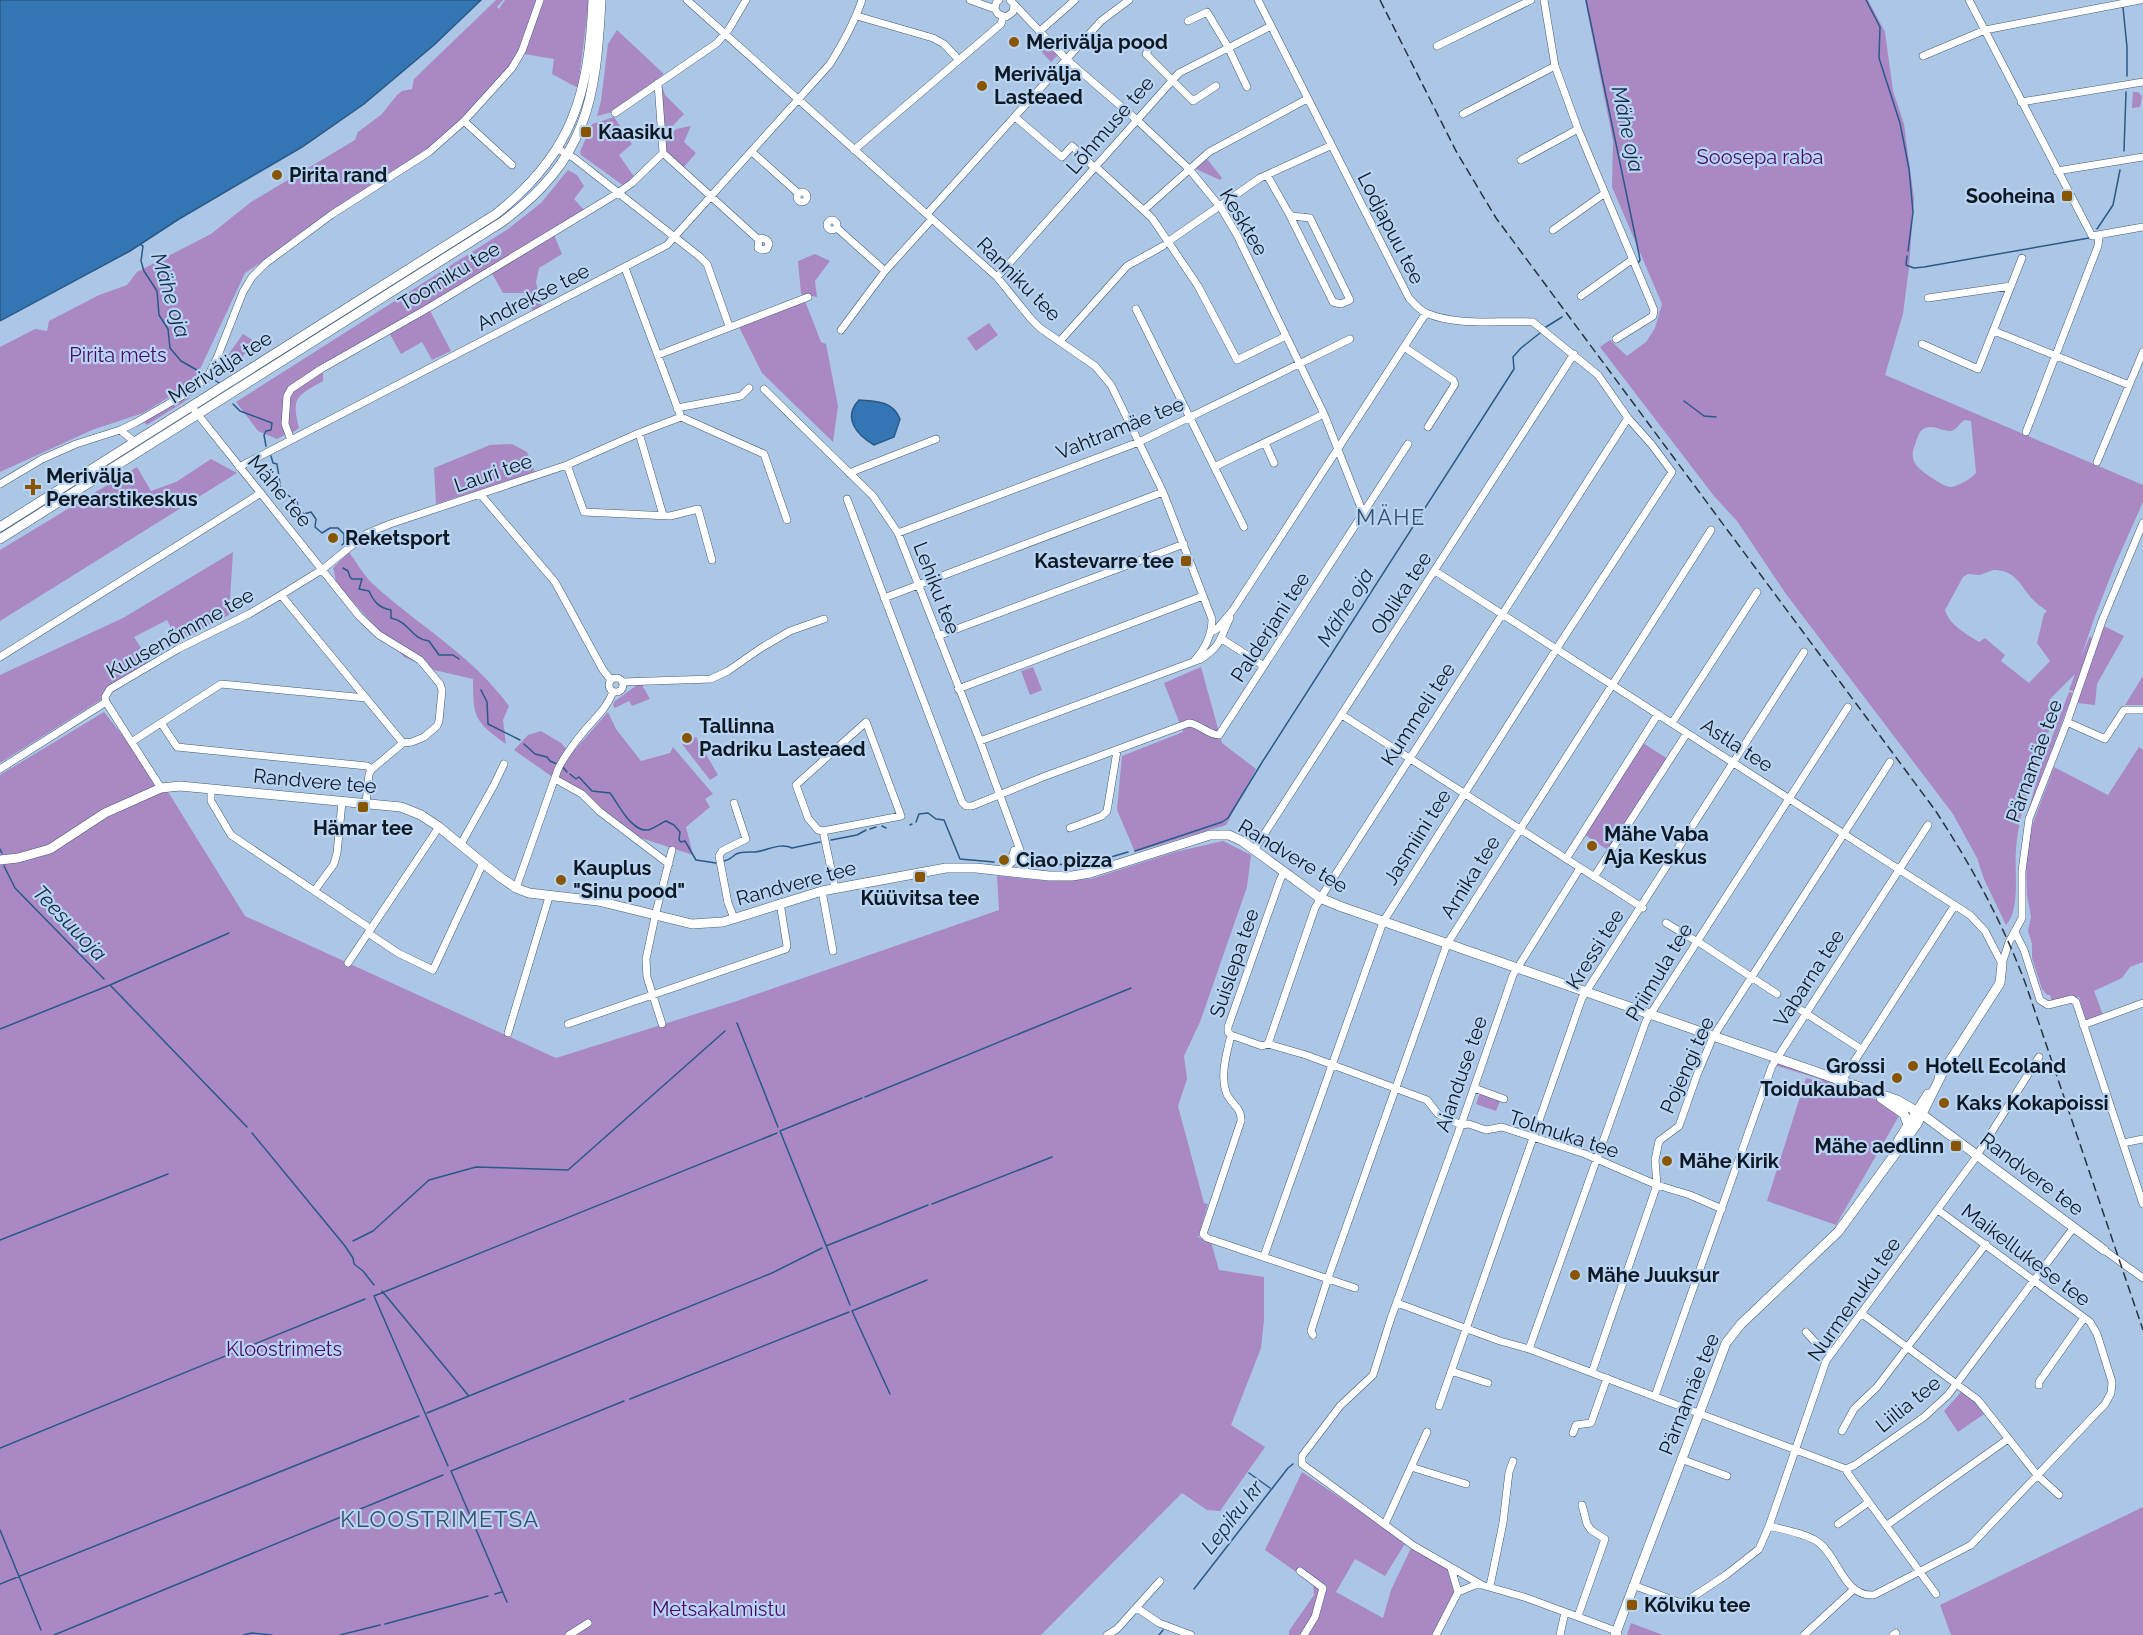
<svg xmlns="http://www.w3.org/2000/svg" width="2143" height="1635" font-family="Raleway,sans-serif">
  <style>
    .green { fill: #aa88c4; fill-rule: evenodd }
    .water { fill: #3475b4; stroke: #295988; stroke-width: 1.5 }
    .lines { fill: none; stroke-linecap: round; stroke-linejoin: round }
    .stream { stroke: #295988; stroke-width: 1.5 }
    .minor-casing { stroke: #435b75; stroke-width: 8 }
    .major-casing { stroke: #435b75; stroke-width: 10 }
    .minor { stroke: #fff; stroke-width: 7 }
    .major { stroke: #fff; stroke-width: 9 }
    .rail { stroke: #26323f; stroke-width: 1.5; stroke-dasharray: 9 4.5; stroke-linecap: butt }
    .poi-dot { fill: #850; stroke: #b9d4f2; stroke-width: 2 }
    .labels { text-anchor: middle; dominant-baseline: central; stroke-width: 4.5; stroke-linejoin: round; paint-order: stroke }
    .poi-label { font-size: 20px; font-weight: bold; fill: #0f1923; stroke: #b9d4f2; text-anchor: start }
    .street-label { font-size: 20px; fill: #0f1923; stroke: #b9d4f2 }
    .park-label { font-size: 20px; fill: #490968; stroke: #b9d4f2 }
    .water-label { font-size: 21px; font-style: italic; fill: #112c47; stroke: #b9d4f2 }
    .quarter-label { font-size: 22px; letter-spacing: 1.5px; fill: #385069; stroke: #b9d4f2 }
  </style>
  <rect width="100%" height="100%" fill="#acc7e5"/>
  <path class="green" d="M496,0H503L497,7L499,9L505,0H536L523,38L526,42L541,0H589L578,88L552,74L554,59L524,54C495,80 473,112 443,136C397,174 343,204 294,237L280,250L245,273L194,382L143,413L92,430L0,472V347L35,329L47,331L49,321L99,295L127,285L137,272L211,234L251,202L355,140L358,132L382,114L397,95L402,91L412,89L414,79Z
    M1585,0H1868L1885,32L1893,91L1904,124L1914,199L1909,267L1903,314L1885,375L2143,485V502L2115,565L2095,616L2081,657L2090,636L2092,639L2074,691L2069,690L2075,674L2049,700L2057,710C2040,755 2020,801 2016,849C2014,871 2021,909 2006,925L1984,879L1977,858L1953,814L1786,594L1737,521L1714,496L1600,347L1610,340L1627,356L1646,342L1655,328L1662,304L1612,187L1613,141ZM1965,420L1971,421L1976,473C1971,479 1960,485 1952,487C1946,487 1940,483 1935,480C1921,470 1907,463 1915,445C1916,441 1918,435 1920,432C1930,421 1941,432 1951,431C1957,430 1960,422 1965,420ZM1993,570C2012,570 2018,580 2028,594C2033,601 2040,606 2047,611L2044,614L2037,643L2050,661L2029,683L2001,661L2005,655L1985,638L1979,642C1967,634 1950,626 1945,610L1963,577L1968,574L1980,575Z
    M617,30L664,74L613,112L597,116L601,101L608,44Z
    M1045,42L1058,55L1051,62L1039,49Z
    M662,86L665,95L684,114L664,135L660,89Z
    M2133,92H2138L2142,96L2140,107L2132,108Z
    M614,117L632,144L619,155L635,178L624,186L581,155L580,152L592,124Z
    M691,126L684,142L696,153L682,169C672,159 665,154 664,140L676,129Z
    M1207,159L1222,178L1220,180L1196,169Z
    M568,170L577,175L584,186L574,199L585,211L552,230L562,254L539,268L536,282L542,306L533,311L524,293H503L490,270L428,307L451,351L432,360L422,342L401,354L387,329L323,366V381C297,396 291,397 299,428L292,433L291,432L277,439L258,431L236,402L508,229L541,203Z
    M815,254L830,261L815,281L817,297L801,294L798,261Z
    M805,301L821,342L826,344L838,406L833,442L762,373L736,321Z
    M989,323L998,335L976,351L967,338Z
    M243,334L254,341L238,363L228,355Z
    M187,395L190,398L147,425L144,422Z
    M512,444L527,452L535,472L436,504L434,468L490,445Z
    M211,459L237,473L0,621V550L137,467L151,491L176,482Z
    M233,552L229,615L178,642L167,620L134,637L153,667L0,763V675L123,618Z
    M349,552C357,563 364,576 374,585C419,626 473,656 509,706L503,720L506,744C474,721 473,717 473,679L434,670L404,657L337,585L333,568Z
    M2104,626L2124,636L2097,684L2095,705L2077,703Z
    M1033,667L1042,690L1030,695L1021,671Z
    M1201,667L1222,743L1256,769L1226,825L1135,852L1117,810L1122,756L1183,732L1164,683Z
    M2143,676V705H2125Z
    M637,685H642L650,699L632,706L629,701L615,708L613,705L615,701Z
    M2069,692L2073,693L2027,815L2041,766Z
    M104,712L170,795L245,916L556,1058L737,1001L999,910L997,876L1047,881L1091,879L1175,852L1223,841L1251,855L1247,887L1200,1022L1184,1056L1187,1079L1178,1106L1204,1203L1208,1204L1198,1237L1211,1242L1219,1270L1264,1277V1320L1261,1348L1231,1425L1265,1447L1220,1511L1207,1510L1182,1493L1041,1635H0V775Z
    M608,712L616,729L641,761L670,753L673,747L713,794L705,799L710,807L686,827L693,855L638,837L514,750L528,735L541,731L561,743L571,754Z
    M696,737L718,775L710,780L682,744Z
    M1643,743L1668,759L1608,850L1585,835Z
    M2139,747L2143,750V962L2130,967L2122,978L2094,991L2103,1015L2086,1020L2079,997L2052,1002L2050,995H2047L2042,989L2032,958V944L2028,931L2031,917L2027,895L2026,866L2030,831L2054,767L2108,795Z
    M1777,1063L1834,1083L1837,1088L1878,1100L1899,1116L1836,1225L1767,1201L1806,1078L1825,1083L1820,1079L1774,1065Z
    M1480,1093L1500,1101L1496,1111L1476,1104Z
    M1962,1391L1971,1397L1984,1414L1958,1432L1944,1411Z
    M1302,1472L1406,1542L1385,1576L1355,1559L1336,1592L1383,1618L1391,1590L1411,1548L1451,1570L1454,1592L1433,1635H1289V1631L1314,1595L1313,1584L1265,1550Z
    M2143,1507V1635H1951L1940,1605Z
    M1631,1623L1663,1635H1627Z"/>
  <path class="water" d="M0,0H481L434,45L364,104L302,147L179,219L130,251L0,321Z
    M859,400C876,401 893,401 900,419L894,437L874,445C857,435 842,418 859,400Z"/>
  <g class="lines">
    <path class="stream" d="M1586,0L1639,254L1640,260L1638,263
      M1866,0L1880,27L1879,58L1900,123L1909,169L1913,212L1908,251
      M2123,7L2127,47V76
      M2124,151L2126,92
      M2097,229L2113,205L2120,170
      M141,245L143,246L141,261L144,271L157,291L159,315L168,329L170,348L181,361L204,374
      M1907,256L1906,265L1914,268L1924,267L2089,238
      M1546,327L1562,317
      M213,379L219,383
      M1684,401L1704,416L1716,417
      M233,404L240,411L272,423L271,430L266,431L264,435L266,446
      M271,456L273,463L277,464L281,490L297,502L299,509L304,514L311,512L316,519L315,527L322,533L330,528H338L344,534V543L342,545
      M343,568L348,571L350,577L352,579H362L359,589L369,591C374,602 379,608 391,610V618C410,622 411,639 429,641L439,655H453L459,659
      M481,690L487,702L488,724L520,740
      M524,744L535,754L547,757L550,761L557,764
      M562,766L567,772
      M570,774L576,779L579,777L592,791L610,793C618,803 631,832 648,830C653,829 661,823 666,821L674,825L680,832L679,840L681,842L685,841L696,860L716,863
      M916,822L919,814L928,813L936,819L944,820L960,859L994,862
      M910,825L912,824
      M882,826L886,828
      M870,829L876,827
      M831,840L857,835L866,830
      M0,849L2,853
      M1135,851L1222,822L1228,818L1261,764L1514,369L1513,357L1521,348L1540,333
      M724,861C730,860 731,858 736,854C742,851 749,852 755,852C767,851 780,842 792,848L820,842
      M1042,864L1084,865L1128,852
      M4,866L15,888L104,979
      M110,985L247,1127
      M737,1023L778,1127
      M0,1029L110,985L229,933
      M865,1097L1131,988
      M252,1133L345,1246L353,1258L354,1264L363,1271L374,1285
      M932,1204L1052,1157
      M0,1240L168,1174
      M353,1241L373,1231L429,1180L476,1167L568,1170L725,1031
      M826,1246L928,1205
      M382,1291L468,1395
      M850,1305L780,1131L862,1098
      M890,1394L852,1311L927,1280
      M630,1399L849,1312
      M427,1413L772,1273L822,1248
      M0,1448L365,1299
      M448,1466L374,1296L777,1133
      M1249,1473L1270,1488
      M0,1530L41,1630
      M0,1584L419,1416
      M1194,1589L1288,1468L1293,1464
      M495,1594L502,1592
      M507,1602L451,1471L624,1401
      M385,1624L488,1596
      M54,1635L443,1475
      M243,1635L252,1633L272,1635
      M340,1635L380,1625
      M1159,1635L1163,1630"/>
    <defs>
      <path id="minor" d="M687,0L997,277L1031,319L1040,328L1095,366L1111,385L1163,492L1212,619C1212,635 1205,649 1194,661
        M970,0L995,9
        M1010,0L1066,59L1137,120L1189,169L1221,208L1237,235L1324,414L1363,513
        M1258,0L1409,298C1414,303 1419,310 1426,313C1459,327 1499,320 1533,322L1598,375L1628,418L1652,445L1672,472L1557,648L1383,922L1264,1256
        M1544,0L1555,66L1578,129L1654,310L1653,316L1616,339
        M1969,0L2092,236L2143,227
        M995,9L998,14L1006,17L1013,12L1014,6
        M995,9L996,3L999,0
        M857,16L933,38L944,44L958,59
        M1188,21L1207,12L1228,47L1247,87
        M1040,31L1075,0
        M1437,46L1531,0
        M1149,48L1146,54L1193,101L1216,86
        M1923,56L1985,30L2140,0
        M658,83L663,153L759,240L758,248L762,250L767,249L769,244L767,240L762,238L759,240
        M2021,102L2143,82
        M615,113L717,43L729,29L746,0
        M1463,114L1555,66
        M1015,117L1062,157L1072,146L1095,168
        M464,121L512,165
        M558,149L574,158L700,257L707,264L729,326
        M854,150L1001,24L1003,17
        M752,152L798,193
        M1521,160L1578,129
        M1096,167L1152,218L1198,286L1237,360L1286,336
        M2057,171L2143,157
        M1267,175L1288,212L1292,216L1310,218L1350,300L1341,304L1333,302L1288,212
        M797 197a5 5 0 1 1 10 0a5 5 0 1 1-10 0Z
        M1145,209L1209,152L1307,99
        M927,214L1101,21L1129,0
        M827 225a5 5 0 1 1 10 0a5 5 0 1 1-10 0Z
        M837,228L885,271
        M1553,230L1605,193
        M1169,241L1260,178L1330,146
        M625,268L681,417L764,454L787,520
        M997,277L1179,73L1271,26
        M1581,296L1633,259
        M1928,298L2011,286
        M1136,309L1244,527
        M841,330L885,271L932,219
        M1994,331L2129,385
        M1060,341L1127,266L1163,246
        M1922,344L1978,369L2022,258
        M1404,347L1453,380L1455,384L1428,427
        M658,355L808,297
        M764,389L873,496L898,533L980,741L1024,861L1025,874
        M677,408L741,396L749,388
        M195,411L359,616L379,635L420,660L440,684L442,690L439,721L437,726L424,737L412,742L403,743L372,769L369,774L366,803
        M120,430L135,442
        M2026,432L2098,246L2099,236
        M639,433L663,515
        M291,440L285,424L287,396L291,389L321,369L430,307L618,193L632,183L663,153
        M1265,443L1274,463
        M2097,462L2143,352
        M567,465L584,512L670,516L698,509L712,560
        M239,467L667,245L830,64C843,43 854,24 862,0
        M1214,467L1324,414
        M849,473L936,439
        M0,484L42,459L76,444L120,430L135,423L187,393L207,378L217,358L243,292L252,277L266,263L331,215L429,152L464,121L512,68L522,51L540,0
        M481,495L555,582L603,670L611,680
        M847,499L962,802L966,806H972L1043,777L1189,723C1200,724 1208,735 1219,735L1408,444
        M898,533L1139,442L1350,339
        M1435,571L1970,915L1985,931L2002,964
        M281,595L403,743
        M884,598L1163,492
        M1211,632L1217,629L1233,610L1426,313
        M938,636L1184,544
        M1222,639L1264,666
        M0,657L261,493
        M609 685a7 7 0 1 1 14 0a7 7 0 1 1-14 0Z
        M622,682L711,679L728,671L761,648L790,631L824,619
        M958,689L1203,596
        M106,702L105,697L110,689L178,649L249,614L281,595L323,569L366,534L390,524L567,465L639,433L681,417
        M106,702L161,788
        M1342,715L1643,908
        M2067,722L2105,739L2124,710H2143
        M161,723L177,747L367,766L372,769
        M1672,723L1757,592
        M133,741L221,684L366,698
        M980,741L1201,659C1222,645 1220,638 1230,618
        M0,769L106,702
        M555,779L582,794L599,811L669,864
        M211,789V801L231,835L371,929
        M1070,828L1102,816L1107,811L1117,751
        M823,831L818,830L808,818L796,785L866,722L901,816L823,831L835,888
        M461,844L494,785L504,764
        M1254,850L1574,354
        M1566,859L1658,714
        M1580,868L1513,975L1461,1125L1391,1318L1373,1375L1340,1406L1302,1456V1464L1414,1546L1482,1585L1527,1598L1616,1631L1618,1634
        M1284,872L1280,880L1228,1027V1032L1231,1035C1227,1052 1220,1075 1226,1092C1230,1104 1242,1107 1241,1121L1203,1234L1207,1238L1355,1288
        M1594,877L1687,733
        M516,888L558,769C565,755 575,742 585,730C597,716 606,709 613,692
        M315,890L334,864L337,853L342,802
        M822,891L833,951
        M734,918L728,903L719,856L722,851L746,839L734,803
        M1666,923L1696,941
        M2015,932L2024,950L2040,1000L2048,1005L2072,999L2076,1002L2143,1204
        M368,933L398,953L433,970L483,863
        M1700,943L1777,994
        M348,963L439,827
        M2002,964L2009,942L2022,918V871L2029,819L2067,722L2102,621L2143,523
        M1793,1005L1861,1049
        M568,1024L786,949L787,946L780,903
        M662,1024L647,977L646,959L656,912L672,850
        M2083,1025L2143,1003
        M508,1033L549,897
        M1231,1035L1262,1046L1268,1044L1306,1055L1427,1100L1438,1114L1461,1125L1469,1124L1486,1130L1502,1127L1585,1154L1657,1185L1690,1195L1722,1209
        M1268,1044L1315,908L1323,894L1628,418
        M1841,1082L1955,905
        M1474,1088L1504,1099
        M2123,1143L2143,1139
        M2104,1250L2143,1278
        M1397,1303L1500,1341L1529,1349L1846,1469L1855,1465L1924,1417L1948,1395L2074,1227
        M1861,1313L1978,1400L2037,1475L2059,1495
        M1806,1332L1815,1342L1832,1353
        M1313,1335L1311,1331L1328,1278L1447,944L1711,530
        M1529,1349L1646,1021L1848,707
        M1451,1371L1488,1383
        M1592,1372L1657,1185L1655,1160L1659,1141L1679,1126L1697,1075L1713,1037L1890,762
        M2039,1385V1382L2084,1318
        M1655,1396L1772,1066L1928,825
        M1439,1406L1582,998L1804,652
        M1842,1431L1854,1409L1877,1387L1986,1244
        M1573,1433L1576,1425L1591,1423L1607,1378
        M1681,1459L1727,1476
        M1411,1467L1466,1484
        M1846,1469L1847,1472L1936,1594
        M1385,1524L1427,1432
        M1838,1524L1869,1502
        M1887,1525L2008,1439
        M1769,1526C1784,1530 1805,1533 1818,1542C1839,1557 1843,1597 1874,1595L1971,1545L2105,1404L2111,1393L2112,1382L2097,1334L2090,1322L1938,1210
        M1451,1568L1458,1592
        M1300,1571L1323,1588L1315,1617L1304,1635
        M1633,1585L1678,1602H1685L1726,1575L1759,1549L1769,1526L1826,1361L1974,1160L2039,1057
        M1490,1586L1503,1523L1509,1472L1513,1461
        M1137,1608L1159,1623L1191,1635
        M1578,1616L1605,1539L1591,1530L1587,1524L1582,1505
        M569,1635L588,1623
        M1107,1635L1117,1629L1160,1581
        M1436,1635L1458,1592L1475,1585H1482
        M1560,1635L1565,1612
        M1804,1635L1854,1589
        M1893,1635L1896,1633"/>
      <path id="major" d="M0,527L496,214C573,153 589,94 593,0
        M0,539L502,222C587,159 596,100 601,0
        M0,860L18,858L50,849L105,813L161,788L180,786L401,807L421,815L439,827L500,877L516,888L529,893L598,901L692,924L723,922L822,891L946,868H976L1049,876H1072L1090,873L1210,835H1229L1242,841L1320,898L1342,907L1897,1100L1923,1115L2104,1250
        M1001,871L1012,861L1015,851
        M1939,1078L2000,983L2002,964
        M1881,1098L1904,1114L1908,1125
        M1898,1141L1928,1094
        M1615,1635L1726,1343L1741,1324L1838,1232L1917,1124L1942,1074"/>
    </defs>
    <use href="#minor" class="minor-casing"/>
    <use href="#major" class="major-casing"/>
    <use href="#minor" class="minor"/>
    <use href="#major" class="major"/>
    <path class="rail" d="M1380,0L1456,151L1496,218L1935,810C1971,865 2003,923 2026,985L2143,1330"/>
  </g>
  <g class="poi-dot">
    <circle cx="1014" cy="42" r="6"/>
    <circle cx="982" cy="86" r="6"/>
    <rect x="580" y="126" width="12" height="12" rx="3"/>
    <circle cx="277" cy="175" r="6"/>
    <rect x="2061" y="190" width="12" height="12" rx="3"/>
    <path d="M30 478h6v6h6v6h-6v6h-6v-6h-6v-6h6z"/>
    <circle cx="333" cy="538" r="6"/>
    <rect x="1180" y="555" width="12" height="12" rx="3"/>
    <circle cx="687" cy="738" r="6"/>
    <rect x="357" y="801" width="12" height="12" rx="3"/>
    <circle cx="1592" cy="846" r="6"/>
    <circle cx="1004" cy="860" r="6"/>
    <rect x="914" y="871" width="12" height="12" rx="3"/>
    <circle cx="561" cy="880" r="6"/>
    <circle cx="1913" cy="1066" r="6"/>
    <circle cx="1897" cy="1078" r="6"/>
    <circle cx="1944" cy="1103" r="6"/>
    <rect x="1950" y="1140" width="12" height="12" rx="3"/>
    <circle cx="1667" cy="1161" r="6"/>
    <circle cx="1575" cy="1275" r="6"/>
    <rect x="1626" y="1599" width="12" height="12" rx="3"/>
  </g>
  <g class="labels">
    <g class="poi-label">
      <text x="1026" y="42">Merivälja pood</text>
      <text x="994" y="74">Merivälja<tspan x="994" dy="23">Lasteaed</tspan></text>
      <text x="598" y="132">Kaasiku</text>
      <text x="289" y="175">Pirita rand</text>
      <text x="2055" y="196" text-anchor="end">Sooheina</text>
      <text x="46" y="476">Merivälja<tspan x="46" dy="23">Perearstikeskus</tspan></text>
      <text x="345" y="538">Reketsport</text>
      <text x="1174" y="561" text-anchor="end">Kastevarre tee</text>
      <text x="699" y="726">Tallinna<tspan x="699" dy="23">Padriku Lasteaed</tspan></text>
      <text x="363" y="828" text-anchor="middle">Hämar tee</text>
      <text x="1604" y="834">Mähe Vaba<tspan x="1604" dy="23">Aja Keskus</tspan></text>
      <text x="1016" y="860">Ciao pizza</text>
      <text x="573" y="868">Kauplus<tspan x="573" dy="23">"Sinu pood"</tspan></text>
      <text x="920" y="898" text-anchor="middle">Küüvitsa tee</text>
      <text x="1885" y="1066" text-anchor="end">Grossi<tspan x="1885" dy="23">Toidukaubad</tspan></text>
      <text x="1925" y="1066">Hotell Ecoland</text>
      <text x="1956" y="1103">Kaks Kokapoissi</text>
      <text x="1944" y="1146" text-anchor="end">Mähe aedlinn</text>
      <text x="1679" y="1161">Mähe Kirik</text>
      <text x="1587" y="1275">Mähe Juuksur</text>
      <text x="1644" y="1605">Kõlviku tee</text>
    </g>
    <g class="street-label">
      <text transform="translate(1110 125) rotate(-49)">Lõhmuse tee</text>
      <text transform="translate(1244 222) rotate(59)">Kesktee</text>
      <text transform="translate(1391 228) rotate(63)">Lodjapuu tee</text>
      <text transform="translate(449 276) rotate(-31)">Toomiku tee</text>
      <text transform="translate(1019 279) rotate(45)">Ranniku tee</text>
      <text transform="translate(533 297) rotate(-27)">Andrekse tee</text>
      <text transform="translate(220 367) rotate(-32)">Merivälja tee</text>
      <text transform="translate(1120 428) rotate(-22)">Vahtramäe tee</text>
      <text transform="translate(493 473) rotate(-19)">Lauri tee</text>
      <text transform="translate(280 491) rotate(50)">Mähe tee</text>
      <text transform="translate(937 588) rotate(69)">Lehiku tee</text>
      <text transform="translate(1401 593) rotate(-57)">Oblika tee</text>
      <text transform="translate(1270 627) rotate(-57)">Palderjani tee</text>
      <text transform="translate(180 633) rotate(-29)">Kuusenõmme tee</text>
      <text transform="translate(1418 714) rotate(-57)">Kummeli tee</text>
      <text transform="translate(1737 745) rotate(33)">Astla tee</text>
      <text transform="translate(2034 761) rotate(-70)">Pärnamäe tee</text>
      <text transform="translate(315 781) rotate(5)">Randvere tee</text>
      <text transform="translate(1417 837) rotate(-58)">Jasmiini tee</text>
      <text transform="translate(1293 856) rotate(31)">Randvere tee</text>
      <text transform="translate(1470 877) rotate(-58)">Arnika tee</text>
      <text transform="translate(796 883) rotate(-15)">Randvere tee</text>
      <text transform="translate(1595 949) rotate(-58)">Kressi tee</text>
      <text transform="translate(1234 963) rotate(-71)">Suislepa tee</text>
      <text transform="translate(1659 972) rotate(-59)">Priimula tee</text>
      <text transform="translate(1809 978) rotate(-57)">Vabarna tee</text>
      <text transform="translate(1687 1065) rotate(-66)">Pojengi tee</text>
      <text transform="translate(1461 1074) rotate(-71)">Aianduse tee</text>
      <text transform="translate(1564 1134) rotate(18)">Tolmuka tee</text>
      <text transform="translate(2032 1174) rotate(37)">Randvere tee</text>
      <text transform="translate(2026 1255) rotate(37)">Maikellukese tee</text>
      <text transform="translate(1854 1299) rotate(-55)">Nurmenuku tee</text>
      <text transform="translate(1689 1394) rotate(-68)">Pärnamäe tee</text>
      <text transform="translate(1908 1404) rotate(-39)">Liilia tee</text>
    </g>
    <g class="park-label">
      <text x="1760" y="157">Soosepa raba</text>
      <text x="118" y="355">Pirita mets</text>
      <text x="284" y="1349">Kloostrimets</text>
      <text x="719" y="1609">Metsakalmistu</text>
    </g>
    <g class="water-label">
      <text transform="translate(1628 129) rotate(78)">Mähe oja</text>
      <text transform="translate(171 295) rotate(73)">Mähe oja</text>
      <text transform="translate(1345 607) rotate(-58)">Mähe oja</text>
      <text transform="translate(70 923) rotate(46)">Teesuuoja</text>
      <text transform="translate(1232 1517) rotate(-52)">Lepiku kr</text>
    </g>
    <g class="quarter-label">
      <text x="1391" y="517">MÄHE</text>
      <text x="440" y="1519">KLOOSTRIMETSA</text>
    </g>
  </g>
</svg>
